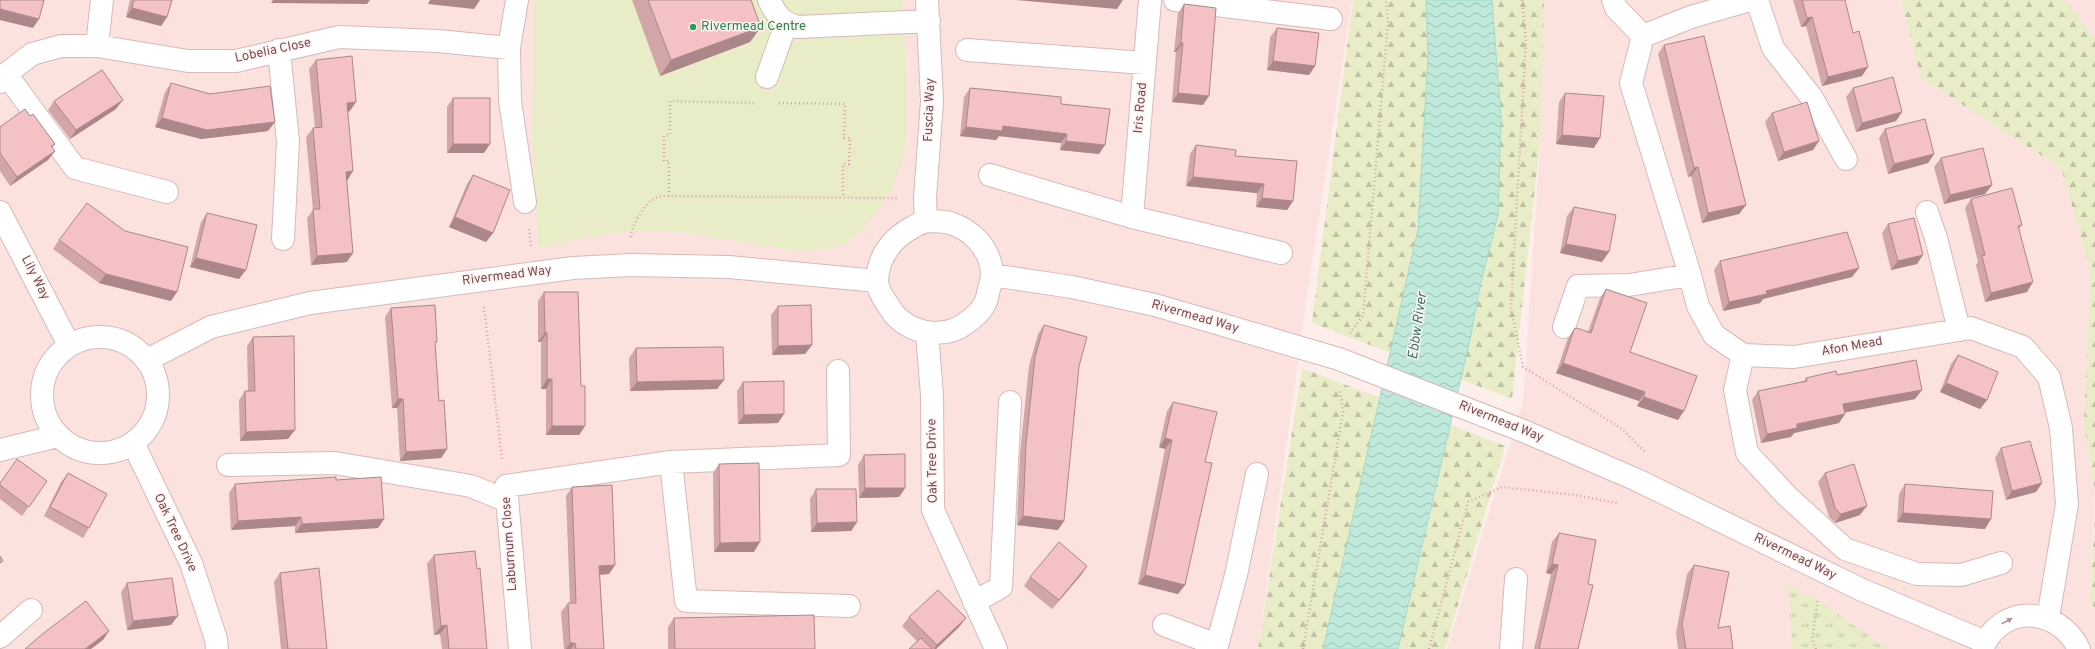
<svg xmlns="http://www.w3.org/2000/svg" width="2095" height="649" font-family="Overpass,sans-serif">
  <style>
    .residential { fill: #fbe2df }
    .grass { fill: #e8edc8 }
    .forest { fill: url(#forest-firs) }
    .park { fill: url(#park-tufts) }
    .water { fill: url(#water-waves); stroke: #a3dbca }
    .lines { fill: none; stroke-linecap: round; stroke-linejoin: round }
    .minor-casing { stroke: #d9b8b8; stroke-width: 24 }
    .path { stroke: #daa3a7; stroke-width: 2.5; stroke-dasharray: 1 3; stroke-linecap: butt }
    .minor { stroke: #fff; stroke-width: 22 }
    .wall { fill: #d2a6a9 }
    .shaded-wall { fill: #ab8789 }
    .building { fill: #f4c1c4; stroke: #ab8789 }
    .oneway { fill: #b09496 }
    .leisure-dot { fill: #2e9e5b; stroke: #fff4f2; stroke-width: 1.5 }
    .labels { text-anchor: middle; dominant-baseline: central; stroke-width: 3; stroke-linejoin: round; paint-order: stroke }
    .leisure-label { font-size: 13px; fill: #27864d; stroke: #fff4f2; text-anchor: start }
    .street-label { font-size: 13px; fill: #7b4c50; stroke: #fff4f2 }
    .water-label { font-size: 14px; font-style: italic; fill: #3b7966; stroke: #fff4f2 }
  </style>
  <defs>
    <pattern id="forest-firs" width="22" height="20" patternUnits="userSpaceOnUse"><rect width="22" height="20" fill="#e8edc8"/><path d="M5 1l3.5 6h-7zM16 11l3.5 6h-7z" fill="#c1c2a5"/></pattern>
    <pattern id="park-tufts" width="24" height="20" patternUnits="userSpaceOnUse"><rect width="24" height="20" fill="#e8edc8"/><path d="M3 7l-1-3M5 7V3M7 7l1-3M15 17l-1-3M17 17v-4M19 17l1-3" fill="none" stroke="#c1c2a5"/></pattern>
    <pattern id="water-waves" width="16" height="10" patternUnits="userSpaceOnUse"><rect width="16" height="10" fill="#bee9db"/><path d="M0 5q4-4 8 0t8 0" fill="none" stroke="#9fbfb4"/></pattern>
  </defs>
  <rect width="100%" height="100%" fill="#fdeeeb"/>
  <path class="residential" d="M0,0H1352L1310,275L1258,649H0Z
    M1544,0H1901L1921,78L2061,168L2090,268L2084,426L2095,491L2090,600L2095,609V649H1447L1523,402L1541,132Z
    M2066,0H2095V39Z"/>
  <path class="grass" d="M534,0H903L907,104L906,137L903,160L894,183L876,213L860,232L848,242L826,249L801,251L675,231H623L538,247L532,134Z"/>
  <path class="forest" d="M1353,0H1544L1541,132L1512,399L1312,323Z
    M1901,0H2066L2095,39V491L2084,426L2090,268L2061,168L1921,78Z
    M1302,368L1505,446L1445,649H1258Z
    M2095,514V609L2090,600Z"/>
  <path class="park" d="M1788,586L1818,600L1888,649H1792Z"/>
  <path class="water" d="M1426,0H1492L1501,117L1498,215L1480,286L1470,340L1398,649H1323L1418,229L1428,56Z"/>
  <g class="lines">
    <defs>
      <path id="minor" d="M517,0L509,48L510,101L525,202
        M769,0C776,15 782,23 798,27L929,21
        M1175,0L1331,19
        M1613,0L1616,8L1643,36L1631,83L1690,275L1698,306L1714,335L1743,355L1794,357L1971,328L2023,347L2049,377L2061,428L2067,504L2048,618
        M1757,0L1773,48L1812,98L1846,159
        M1643,36L1691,17L1750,0
        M97,46L102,0
        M279,50L288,142L283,239
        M967,50L1145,63
        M6,74L75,168L167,192
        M767,77L786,24
        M0,82L6,74L32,54L61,46H97L188,61H236L339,37L438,41L509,48
        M990,175L1132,217L1281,253
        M0,212L69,345
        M1927,212L1936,238L1959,330
        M1132,217L1150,0
        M926,221C934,221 943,221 950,223C973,230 991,250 992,274C992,281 988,291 987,298C984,308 975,317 966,323C947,338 917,335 899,319C895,316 891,310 888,305C883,298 877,288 877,280C879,249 900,231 926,221Z
        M926,221L925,198L932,101L927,0
        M992,275L1072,287L1155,305L1339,359L1526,432L1637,480L1860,589L1985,642
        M1564,327L1578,286L1629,285L1690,275
        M927,333L932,395L933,510L996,649
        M42 395a58 58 0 1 1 116 0a58 58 0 1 1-116 0Z
        M1743,355L1735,390L1747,453L1787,496L1845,549L1917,574L1961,575L2001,563
        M147,360L211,327L310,303L573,268L631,265L729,267L877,281
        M133,443L191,563L216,639L217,649
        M0,450L58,436
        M671,462L686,601L849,606
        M228,465L335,463L471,486L507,501
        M974,602L1001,587L1010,402
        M1164,625L1217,645
        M0,637L31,610
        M520,649L506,486L671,462L839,455L838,371
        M1216,649L1236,575L1257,474
        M1511,649L1516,579
        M1982,649C2001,603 2058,606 2079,649"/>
    </defs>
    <use href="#minor" class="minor-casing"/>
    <path class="path" d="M1522,0L1526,40L1511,308L1523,367L1622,429L1646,453
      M779,103L845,104L844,138H850L849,164H843V198
      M669,196V161H664V136L670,135V101L754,103
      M529,229L531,246
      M631,237C631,227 643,206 652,200C655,198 658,197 661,196L897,198
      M484,307L502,459
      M1350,333L1363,316L1388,22L1386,0
      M1303,649L1343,412L1340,389
      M1429,649L1468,502L1502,487L1575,495L1617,503
      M1816,649L1812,639L1818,599"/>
    <use href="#minor" class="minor"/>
  </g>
  <path class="wall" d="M130,0H172L167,17L161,26L126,17Z
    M632,0H751L761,27L750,42L660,76Z
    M1793,0H1845L1862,76L1822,86L1806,26L1801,27Z
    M1184,4L1203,105L1172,102L1176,52H1174L1178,13Z
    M1277,28L1315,66L1309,75L1267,70L1270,37Z
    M1664,45L1746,205L1739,214L1702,223L1691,176L1688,177L1658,54Z
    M316,60L350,111L348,112L347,181V262L311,265L307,218L313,210L306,137L313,128H315L309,69Z
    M171,83L268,131L201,139L155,127L165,92Z
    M970,88L1061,104L1099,154L1060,150L1061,143L999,136L996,140L960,136L964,97Z
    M1853,88L1902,112L1896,121L1856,132L1846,97Z
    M1565,93L1594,148L1556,144L1559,102Z
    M453,98L484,153H447V107Z
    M54,101L116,109L70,139L48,110Z
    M1772,113L1813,150L1778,161L1765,122Z
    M30,116L55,144L52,148L55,151L48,160L10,186L0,171V127Z
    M1885,129L1934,154L1928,163L1888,174L1879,138Z
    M1196,145L1235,156L1293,201L1287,210L1256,207L1257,193L1186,186L1190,154Z
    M1941,158L1992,185L1985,194L1944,204L1934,167Z
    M473,175L493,233L486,242L449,227L467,184Z
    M1971,199L2022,225L2019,229L2027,292L1985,302L1976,265L1978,262L1965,208Z
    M1574,207L1602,262L1560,253L1567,216Z
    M207,213L239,279L190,267L201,222Z
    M1888,224L1917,264L1891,270L1882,233Z
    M59,240L171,301L99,283L53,249Z
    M1720,261L1859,268L1852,277L1763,299L1760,303L1723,311L1714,270Z
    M1606,289L1630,352L1678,420L1637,406L1639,401L1556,373L1568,338L1574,329L1588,332L1600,298Z
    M544,292L581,386L585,426L579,435H546V389H541V342H538V301Z
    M778,306L812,345L805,354L772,355L771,315Z
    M391,308L435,344L439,401L447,449L441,458L400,461L397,408H392L385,317Z
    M1044,325L1058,530L1017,525L1020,453L1029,366L1038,334Z
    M253,337L288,439L240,441L239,400L245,391H248L247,346Z
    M636,348L724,380L717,389L630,391L629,358Z
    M1958,355L1987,400L1980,409L1940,392L1951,364Z
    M1837,375L1915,399L1845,412L1839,423L1794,433L1791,437L1761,443L1752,400L1758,391L1804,381L1806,378Z
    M743,382L778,423L738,424L737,391Z
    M1173,402L1205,462L1185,585L1178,594L1138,584L1165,449L1159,447L1167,411Z
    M2001,448L2042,483L2036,492L2006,500L1995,458Z
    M864,455L905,488L899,497L859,498L858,465Z
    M719,464L754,552H714L713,473Z
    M68,473L89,528L83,538L44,516L61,482Z
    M1825,473L1860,515L1835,523L1829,517L1818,482Z
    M336,480L384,519L378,528L295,533V526L231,530L229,493L235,484Z
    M47,481L22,516L0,499V483Z
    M1905,484L1985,529L1897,522L1899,494Z
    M572,487L615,565L609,574L600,575L604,649H564L561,612L568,603H570L566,496Z
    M816,489L857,522L851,531L811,532L810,499Z
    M1559,533L1588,584L1578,649H1534L1551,574L1546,573L1552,542Z
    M434,555L477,569L487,649H442L440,634L434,635L427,564Z
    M1694,565L1718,628L1733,649H1678L1676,633L1687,574Z
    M1087,566L1081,575L1052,609L1024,586L1030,577Z
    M280,573L327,649H281L274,582Z
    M127,583L171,625L127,630L121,592Z
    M909,617L966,618L959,627L936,649H909L917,641L902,626Z
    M674,618L815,649H668V627Z"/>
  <path class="shaded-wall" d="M273,0H370L367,4L271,3Z
    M430,0H480L474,9L428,4Z
    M1016,0H1123L1117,9Z
    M132,8L167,17L161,26L126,17Z
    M0,9L39,19L33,28L0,20Z
    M1812,17L1806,26L1801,27L1807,18Z
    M761,27L750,42L660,76L671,60Z
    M1181,43H1183L1176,52H1174Z
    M1273,61L1315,66L1309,75L1267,70Z
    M1868,67L1862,76L1822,86L1828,77Z
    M1178,93L1209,96L1203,105L1172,102Z
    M123,100L116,109L70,139L76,130Z
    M356,102L350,111L341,112L347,103Z
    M1902,112L1896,121L1856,132L1862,123Z
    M162,118L275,122L268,131L201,139L155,127Z
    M1003,126L1067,134L1061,143L999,136L996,140L960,136L966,127Z
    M1562,135L1600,138L1594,148L1556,144Z
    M1066,141L1105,145L1099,154L1060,150Z
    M1819,141L1813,150L1778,161L1784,152Z
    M453,144H490L484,153H447Z
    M55,151L48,160L10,186L17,177Z
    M1934,154L1928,163L1888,174L1894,164Z
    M1698,167L1691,176L1688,177L1694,168Z
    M353,171L347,181L346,172Z
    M1193,177L1264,184L1257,193L1186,186Z
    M1992,185L1985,194L1944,204L1950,195Z
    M1262,198L1293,201L1287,210L1256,207Z
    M1746,205L1739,214L1702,223L1708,213Z
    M455,217L493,233L486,242L449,227Z
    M1566,244L1609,252L1602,262L1560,253Z
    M353,253L347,262L311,265L317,256Z
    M1923,255L1917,264L1891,270L1898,261Z
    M196,258L246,270L239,279L190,267Z
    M1859,268L1852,277L1763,299L1760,303L1723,311L1729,302L1766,291Z
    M106,274L177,292L171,301L99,283Z
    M2033,282L2027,292L1985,302L1991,293Z
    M545,333H547L541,342H538Z
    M812,345L805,354L772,355L778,346Z
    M1563,363L1645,392L1639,401L1556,373Z
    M547,379H552L546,389H541Z
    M724,380L717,389L630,391L637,382Z
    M1946,383L1987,400L1980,409L1940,392Z
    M1922,390L1915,399L1837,414L1843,404Z
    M1644,397L1684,411L1678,420L1637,406Z
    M398,399H403L397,408H392Z
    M784,414L778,423L738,424L744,415Z
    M1845,414L1839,423L1794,433L1791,437L1761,443L1767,434L1797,424Z
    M552,426H585L579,435H546Z
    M295,430L288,439L240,441L246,432Z
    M1165,438L1172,440L1165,449L1159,447Z
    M447,449L441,458L400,461L406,452Z
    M2042,483L2036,492L2006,500L2012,491Z
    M865,488H905L899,497L859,498Z
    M1867,506L1860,515L1835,523L1841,514Z
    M1903,513L1991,519L1985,529L1897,522Z
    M1023,516L1064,521L1058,530L1017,525Z
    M301,517L295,526L231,530L238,521Z
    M384,519L378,528L295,533L302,524Z
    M857,522L851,531L811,532L817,523Z
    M760,542L754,552H714L720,543Z
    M1552,564L1558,565L1551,574L1546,573Z
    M615,565L609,574L593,575L599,566Z
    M1087,566L1081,575L1052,609L1059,600Z
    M1145,575L1185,585L1178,594L1138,584Z
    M178,616L171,625L127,630L133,621Z
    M966,618L959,627L936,649H934L937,645Z
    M447,625L440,634L434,635L441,626Z
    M109,631L103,640L91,649H85Z
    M570,643H575L571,649H566Z"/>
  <path class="building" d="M0,0H44L39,19L0,9Z
    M134,0H172L167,17L132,8Z
    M648,0H751L761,27L671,60Z
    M1802,0H1845L1853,33L1859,31L1868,67L1828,77L1812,17L1807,18Z
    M1184,4L1216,8L1209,96L1178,93L1183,43H1181Z
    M1277,28L1319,33L1315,66L1273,61Z
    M1704,36L1746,205L1708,213L1698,167L1694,168L1664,45Z
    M352,56L356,102L347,103L353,171L346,172L353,253L317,256L313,209H320L313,128L322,127L316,60Z
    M102,70L123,100L76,130L54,101Z
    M1893,77L1902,112L1862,123L1853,88Z
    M171,83L210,94L270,86L275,122L207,130L162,118Z
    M970,88L1061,97V104L1110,109L1105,145L1066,141L1067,134L1003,126L1002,131L966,127Z
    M1565,93L1604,96L1600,138L1562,135Z
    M453,98H490V144H453Z
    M1807,102L1819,141L1784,152L1772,113Z
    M25,109L30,116L33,114L55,144L51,146L55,151L17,177L0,153V127Z
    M1925,119L1934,154L1894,164L1885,129Z
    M1196,145L1236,150L1235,156L1297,161L1293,201L1262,198L1264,184L1193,177Z
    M1983,148L1992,185L1950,195L1941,158Z
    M473,175L510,190L493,233L455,217Z
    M2012,188L2022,225L2018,226L2033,282L1991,293L1982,256L1985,255L1971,199Z
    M87,203L125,231L188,247L177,292L106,274L59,240Z
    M1574,207L1616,215L1609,252L1566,244Z
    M207,213L257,225L246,270L196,258Z
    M1914,218L1923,255L1898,261L1888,224Z
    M1847,232L1859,268L1766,291L1767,294L1729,302L1720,261Z
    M1606,289L1647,303L1630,352L1697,376L1684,411L1644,397L1645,392L1563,363L1574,329L1577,328L1591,333Z
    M544,292H578L581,386H585V426H552V379H547V333H545Z
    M435,305L437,342H435L439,401L444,400L447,449L406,452L403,399H398L391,308Z
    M811,305L812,345L778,346V306Z
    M1044,325L1087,337L1079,366L1064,521L1023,516L1026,444L1035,357Z
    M294,336L295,430L246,432L245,391H255L253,337Z
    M723,347L724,380L637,382L636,348Z
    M1958,355L1998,372L1987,400L1946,383Z
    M1916,360L1922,390L1843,404L1845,414L1797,424V428L1767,434L1758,391L1807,381L1806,378L1836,371L1837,375Z
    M784,381V414L744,415L743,382Z
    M1173,402L1217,412L1205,462L1212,463L1185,585L1145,575L1172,440L1165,438Z
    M2030,441L2042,483L2012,491L2001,448Z
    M905,454V488H865L864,455Z
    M17,459L47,481L29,507L0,485V483Z
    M759,463L760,542L720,543L719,464Z
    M1854,464L1867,506L1841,514L1835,508L1825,473Z
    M68,473L107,494L89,528L50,507Z
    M336,477V480L381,477L384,519L302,524L301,517L238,521L235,484Z
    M1905,484L1993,491L1991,519L1903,513Z
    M612,485L615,565L599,566L604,649H576L575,643H570L568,603H576L572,487Z
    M816,489H856L857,522L817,523Z
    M1559,533L1596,540L1588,584L1593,585L1578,649H1539L1558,565L1552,564Z
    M1059,542L1087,566L1059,600L1030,577Z
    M475,551L477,569L480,568L487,649H449L447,625L441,626L434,555Z
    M0,556L3,561L0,563Z
    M1694,565L1729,572L1718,628L1730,626L1733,649H1686L1682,624Z
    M319,568L327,649H288L280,573Z
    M172,578L178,616L133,621L127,583Z
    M938,590L966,618L937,645L909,617Z
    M86,601L109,631L85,649H25L45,632Z
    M814,615L815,649H675L674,618Z
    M921,638L932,649H909Z"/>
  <defs><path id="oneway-solid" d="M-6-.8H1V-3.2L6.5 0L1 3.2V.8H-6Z"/></defs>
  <use class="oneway" href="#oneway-solid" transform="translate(2007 621) rotate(-28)"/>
  <circle class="leisure-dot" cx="693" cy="27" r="4"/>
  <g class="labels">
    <g class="leisure-label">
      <text x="701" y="27">Rivermead Centre</text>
    </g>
    <g class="street-label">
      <text transform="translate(273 51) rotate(-12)">Lobelia Close</text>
      <text transform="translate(1141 108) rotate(-85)">Iris Road</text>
      <text transform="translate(930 110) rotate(-88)">Fuscia Way</text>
      <text transform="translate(507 276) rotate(-7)">Rivermead Way</text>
      <text transform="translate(35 278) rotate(63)">Lily Way</text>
      <text transform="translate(1195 317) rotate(16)">Rivermead Way</text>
      <text transform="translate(1852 347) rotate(-10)">Afon Mead</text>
      <text transform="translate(1501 422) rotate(22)">Rivermead Way</text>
      <text transform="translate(933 461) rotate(-91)">Oak Tree Drive</text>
      <text transform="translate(175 533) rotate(65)">Oak Tree Drive</text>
      <text transform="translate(510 544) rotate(-94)">Laburnum Close</text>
      <text transform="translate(1795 557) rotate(26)">Rivermead Way</text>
    </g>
    <g class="water-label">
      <text transform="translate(1418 326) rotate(-82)">Ebbw River</text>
    </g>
  </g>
</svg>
